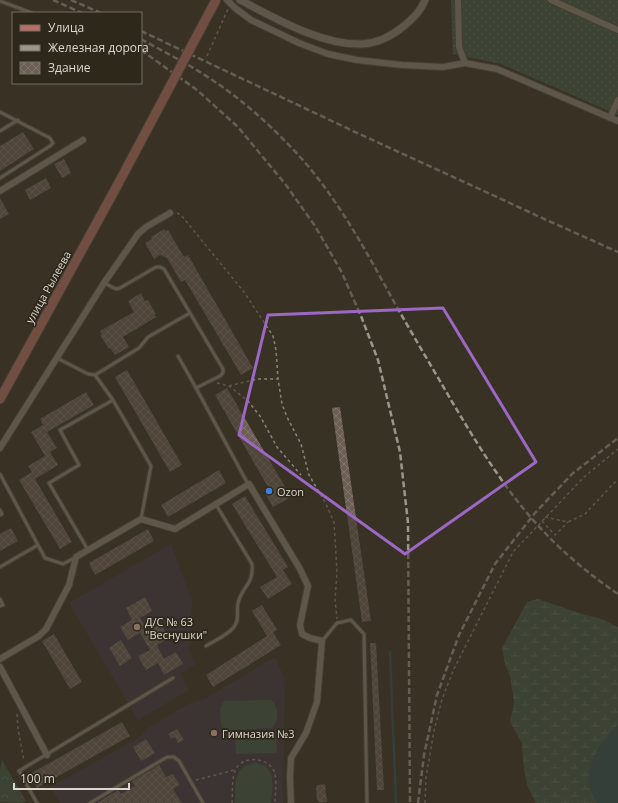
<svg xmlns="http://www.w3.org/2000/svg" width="618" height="803" font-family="'Open Sans',sans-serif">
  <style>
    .education { fill: #413645 }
    .grass { fill: #445947 }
    .wetland { fill: url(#wetland-marsh) }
    .park { fill: url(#park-crowns) }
    .garden { fill: url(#garden-dots) }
    .water { fill: #2d5050 }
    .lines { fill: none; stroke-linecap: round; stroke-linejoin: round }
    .stream { stroke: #2d5050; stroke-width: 2.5 }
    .building { fill: url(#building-cross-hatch) }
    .service-casing { stroke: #544f44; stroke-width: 5 }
    .minor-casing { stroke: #544f44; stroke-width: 8 }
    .tertiary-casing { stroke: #544f44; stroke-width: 9 }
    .primary-casing { stroke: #544f44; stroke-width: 11 }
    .path { stroke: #89847a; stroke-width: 1.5; stroke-dasharray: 3 3; stroke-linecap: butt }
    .service { stroke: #8c8676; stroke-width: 3 }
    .minor { stroke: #8c8676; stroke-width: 6 }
    .tertiary { stroke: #8c8676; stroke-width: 7 }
    .primary { stroke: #b66f66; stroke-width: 9 }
    .rail { stroke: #9b968c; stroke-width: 2.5; stroke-dasharray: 6 3; stroke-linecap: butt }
    .primary-bridge-casing { stroke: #544f44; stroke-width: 11; stroke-linecap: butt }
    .primary-bridge { stroke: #b66f66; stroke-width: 9 }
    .marked { fill: none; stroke: #9d68c5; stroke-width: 3; stroke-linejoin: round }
    .shop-dot { fill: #3f7fe0; stroke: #2e281b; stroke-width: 1.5 }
    .education-dot { fill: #8d6e63; stroke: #2e281b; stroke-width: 1.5 }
    .labels { text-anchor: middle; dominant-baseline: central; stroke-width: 3.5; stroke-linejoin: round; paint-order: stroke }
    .street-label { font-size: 11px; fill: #dcd8d0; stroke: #2e281b }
    .poi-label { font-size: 11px; fill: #dcd8d0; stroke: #2e281b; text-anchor: start }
  </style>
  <defs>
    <pattern id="wetland-marsh" width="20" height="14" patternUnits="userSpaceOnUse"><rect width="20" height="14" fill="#445947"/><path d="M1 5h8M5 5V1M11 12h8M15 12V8" fill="none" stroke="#5e7060"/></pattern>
    <pattern id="park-crowns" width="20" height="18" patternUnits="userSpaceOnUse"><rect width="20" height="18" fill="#445947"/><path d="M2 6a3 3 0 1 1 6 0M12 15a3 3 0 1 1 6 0" fill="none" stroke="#5e7060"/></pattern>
    <pattern id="garden-dots" width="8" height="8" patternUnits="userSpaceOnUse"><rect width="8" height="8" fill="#445947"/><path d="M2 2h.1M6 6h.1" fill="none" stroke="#5e7060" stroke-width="1.8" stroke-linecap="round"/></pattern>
    <pattern id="building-cross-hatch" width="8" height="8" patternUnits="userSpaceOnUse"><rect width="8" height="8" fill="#6c5e55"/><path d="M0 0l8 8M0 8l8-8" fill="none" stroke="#80746c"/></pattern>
  </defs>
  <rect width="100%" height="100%" fill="#383225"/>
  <path class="education" d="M171,544L192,601L189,652L196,664L180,674L189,690L138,720L69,603Z
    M275,657L285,679L283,803H60L50,787L140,737L148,728L190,703L205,699Z"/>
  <path class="grass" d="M271,700C279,706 279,721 272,728L229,730L224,729L221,726L220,708L224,701Z
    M276,732L277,753L236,754L235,733Z
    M254,763C278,765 272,786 271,803H235C236,785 232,768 254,763Z"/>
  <path class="wetland" d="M538,599L585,615L599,618L618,627V803H536L527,785L523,762L522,743L510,722L514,702L510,676L505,664L502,648L527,602Z"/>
  <path class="park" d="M2,760L26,801L22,803L0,802V769Z"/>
  <path class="garden" d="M451,0H618V115L501,64L453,54Z"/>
  <path class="water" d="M618,725V803H597C578,775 596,745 618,725Z"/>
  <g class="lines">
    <path class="stream" d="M390,652L396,803"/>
  </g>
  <path class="building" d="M23,132L34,149L0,171V146Z
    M64,159L71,173L62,178L54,164Z
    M46,178L51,188L30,200L25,190Z
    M0,198L9,214L0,219Z
    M164,229L166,231L168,230L184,257L188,255L253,368L241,375L185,280L181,282L167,258L160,255L154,259L145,243L152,239L151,237Z
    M141,293L145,301L148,300L156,314L154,315L156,317L123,337L129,347L115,355L110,348L109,349L100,335L102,334L100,331L134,312L128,301Z
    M127,370L182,465L170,472L115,377Z
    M227,388L291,497L273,507L263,490L268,487L215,395Z
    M86,392L94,405L47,432L57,448L50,452L58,465L35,479L72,542L60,549L19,480L32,472L28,466L45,456L31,432L43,425L40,419Z
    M340,407L371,621L362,622L332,408Z
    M219,470L226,483L168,517L161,505Z
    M245,496L288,567L283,570L292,584L268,599L260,587L277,577L232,504Z
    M11,528L18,541L0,551V534Z
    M148,529L154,541L95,575L89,563Z
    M145,597L152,611L140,618L148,631L161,624L169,638L157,645L164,659L176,652L183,664L164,675L158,663L146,670L138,656L150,650L140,633L128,640L120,627L132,620L126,608Z
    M262,605L277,630L273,632L281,645L213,687L206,675L267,636L252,611Z
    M54,634L82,682L70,689L42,641Z
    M121,640L132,658L120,666L109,648Z
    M370,643H376L384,790H377Z
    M122,722L130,736L37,788L30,774Z
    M177,729L184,740L178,743L175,737L171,739L168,734Z
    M146,739L155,753L141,761L133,747Z
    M159,765L166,777L173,774L180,785L173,789L182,803H97L118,790L121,794L135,786L132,781Z
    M325,784L327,802L320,803L317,800L316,788L318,785Z"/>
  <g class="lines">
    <defs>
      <path id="service" d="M0,1L32,13
        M0,112L50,138L53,143L50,146L0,178
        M0,131L18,120
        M190,313L223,369V373L220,376L196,388L248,484
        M178,356L196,388
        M57,358L88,374L95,375L139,348L148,337L190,313L164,269L160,267H156L120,288L116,289L104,283
        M95,375L113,400L151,466L141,519
        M0,474L38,545L0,567
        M0,510L2,514L0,515
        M38,545L45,558L63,564L76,557
        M88,550L49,483L79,465L60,430L113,400
        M0,599L3,605L0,606
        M322,641L337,623L351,620L364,634L367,803
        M206,646C214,641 228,635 234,627C240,620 236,611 238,603C242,586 254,585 252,564L215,503
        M37,803L19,771L173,678
        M90,803L167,757H174L179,761L203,803"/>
      <path id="minor" d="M227,0L235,8L251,20L299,43L328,54L357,60L402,65L443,67L465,63L497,69L618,121
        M458,0L459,47L465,63
        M551,0L618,30
        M610,118L618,100
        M0,191L83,140
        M0,448L104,283L138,234L146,227L170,213
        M0,659L39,636L46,629L69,585L76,557L141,519L175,529L249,484L300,569L308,586L300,625L302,634L310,638L322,641L317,702L306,733L291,758L290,778L291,803
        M0,667L47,755"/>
      <path id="tertiary" d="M240,0C275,18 322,46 363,44C378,43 393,35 404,26C413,18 421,11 425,0"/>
      <path id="primary" d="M0,399L117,186"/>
    </defs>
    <use href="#service" class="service-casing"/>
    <use href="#minor" class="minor-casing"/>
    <use href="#tertiary" class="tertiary-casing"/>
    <use href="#primary" class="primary-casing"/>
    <path class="path" d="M207,56L228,9
      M177,213L181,215L244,292L273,336L276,350L278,379L282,404L287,417L301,444L309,475L326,504L334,522L337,572L335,600L337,619
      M217,383L229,386L248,401L260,416L277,447L301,475
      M229,386L257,379H278
      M545,517L568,522L585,514L614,483L618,481
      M542,521L555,535L568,522
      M17,714L18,729L24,761
      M196,780L235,770
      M232,803C233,793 231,778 236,769C242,756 266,757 273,769C278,778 275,793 275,803
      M425,803L426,777L434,731L442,699L453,671L513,552L584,477L618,449"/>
    <use href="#service" class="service"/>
    <use href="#minor" class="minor"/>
    <use href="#tertiary" class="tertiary"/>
    <use href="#primary" class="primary"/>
    <path class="rail" d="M53,0L82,13
      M71,0L101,13
      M141,31L351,130L551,222L618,252
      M141,39C162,51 183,61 203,74C240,97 273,127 302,159C339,201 366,251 393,300C412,334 432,367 451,400C479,447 508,495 546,534C566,555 594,578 618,594
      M141,50L197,90L238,127L286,185L315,226L341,271L361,316L378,360L400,452L408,523L410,803
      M418,803L424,755L437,695L459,635L495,564L535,513L572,474L618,438"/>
    <defs>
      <path id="primary-bridge" d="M117,186L216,0"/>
    </defs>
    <use href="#primary-bridge" class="primary-bridge-casing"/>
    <use href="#primary-bridge" class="primary-bridge"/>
  </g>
  <path d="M0 0H618V803H0ZM443,308L536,462L405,554L239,435L268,315Z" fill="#383225" fill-opacity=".55" fill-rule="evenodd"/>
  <path class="marked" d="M443,308L536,462L405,554L239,435L268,315Z"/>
  <circle class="shop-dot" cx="269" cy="491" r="4"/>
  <g class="education-dot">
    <circle cx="137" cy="627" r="4"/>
    <circle cx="214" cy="733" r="4"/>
  </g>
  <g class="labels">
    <g class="street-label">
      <text transform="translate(48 287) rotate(-61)">улица Рылеева</text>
    </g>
    <g class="poi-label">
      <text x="277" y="491">Ozon</text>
      <text x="145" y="621">Д/С № 63<tspan x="145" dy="13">"Веснушки"</tspan></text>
      <text x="222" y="733">Гимназия №3</text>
    </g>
  </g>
  <rect x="12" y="12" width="130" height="72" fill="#2e281b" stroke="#746e63"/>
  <rect x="20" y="25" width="20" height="6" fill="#b66f66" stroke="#746e63"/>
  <text x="48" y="32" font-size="12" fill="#dcd8d0">Улица</text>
  <rect x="20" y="45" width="20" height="6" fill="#9b968c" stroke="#746e63"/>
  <text x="48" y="52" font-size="12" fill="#dcd8d0">Железная дорога</text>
  <rect x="20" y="62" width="20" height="12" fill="url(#building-cross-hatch)" stroke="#746e63"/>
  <text x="48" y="72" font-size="12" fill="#dcd8d0">Здание</text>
  <path d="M14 783v6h115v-6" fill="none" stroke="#dcd8d0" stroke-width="2"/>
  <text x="20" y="783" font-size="12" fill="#dcd8d0" stroke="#2e281b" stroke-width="3" paint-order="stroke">100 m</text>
</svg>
